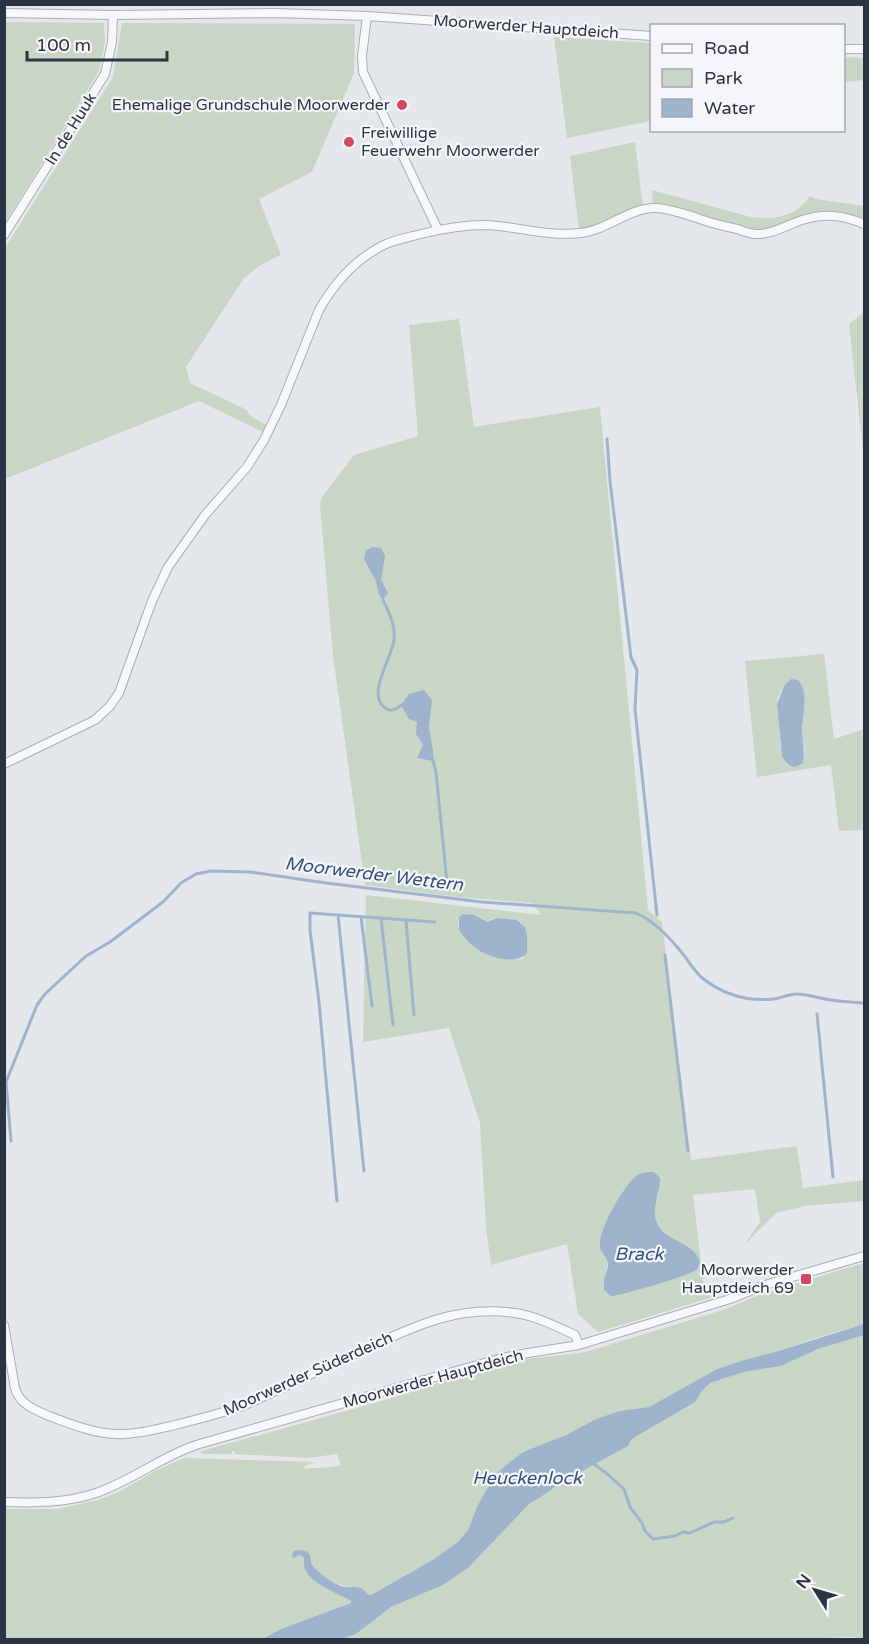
<svg xmlns="http://www.w3.org/2000/svg" width="869" height="1644" font-family="'Varela Round',sans-serif">
  <style>
    .green { fill: #c9d6c5; fill-rule: evenodd }
    .water { fill: #9fb4cc }
    .lines { fill: none; stroke-linecap: round; stroke-linejoin: round }
    .stream { stroke: #9fb4cc; stroke-width: 3 }
    .street-casing { stroke: #a9aeb7; stroke-width: 10 }
    .street { stroke: #f7f8fa; stroke-width: 8 }
    .poi-dot { fill: #d1495b; stroke: #f4f6f9; stroke-width: 2 }
    .labels { text-anchor: middle; dominant-baseline: central; stroke-width: 4.5; stroke-linejoin: round; paint-order: stroke }
    .street-label { font-size: 16px; fill: #2b3445; stroke: #f4f6f9 }
    .poi-label { font-size: 16px; fill: #2b3445; stroke: #f4f6f9; text-anchor: end }
    .water-label { font-size: 18px; font-style: italic; fill: #34527a; stroke: #f4f6f9 }
  </style>
  <rect width="100%" height="100%" fill="#e4e7ec"/>
  <path class="green" d="M5,22L104,23L105,42L99,71L5,223Z
    M122,23L355,24L354,73L312,172L259,199L281,255L259,266L244,278L186,367L190,383L247,410L248,414L266,425L263,432L199,401L5,479V248L113,77Z
    M554,37L651,43V121L567,138Z
    M844,57L864,58V80L844,82Z
    M635,142L643,208L579,230L570,156Z
    M652,190L751,217C774,220 796,217 810,196L816,199L864,206V221L802,217L765,229L754,230L712,220L668,205H653Z
    M864,312V460L849,324Z
    M459,319L474,427L600,407L648,910L662,922L691,1160L797,1146L803,1188L864,1180V1201L805,1206L776,1213L744,1245L760,1222L755,1189L693,1195L703,1281L723,1294L598,1332L578,1314L567,1244L491,1265L486,1227L480,1123L449,1028L363,1042L366,895L541,915L533,903L458,897L365,885L333,656L320,505L322,497L354,455L418,436L409,325ZM459,918L487,922L495,918L518,920L522,924L527,935V953L522,959L515,960L499,958L458,927ZM659,1193C656,1200 654,1208 655,1216C658,1243 705,1244 699,1266L605,1275L608,1263L602,1233L613,1208Z
    M824,654L834,739L864,729V830L839,831L831,765L757,777L745,661ZM784,686L805,699L802,735L805,749L803,763C778,779 780,737 779,722C779,717 776,710 777,704C777,698 781,691 784,686Z
    M864,1263V1324L816,1338L775,1352L744,1360L717,1369L649,1407L619,1411L596,1419L566,1435L523,1452L501,1469L491,1481L477,1507L468,1530L459,1541L434,1559L371,1595L367,1594L359,1587C341,1588 321,1579 311,1563L312,1558L305,1550L296,1557L300,1555L304,1558C300,1579 332,1592 348,1598L351,1601V1603L281,1629L262,1639L5,1640V1509H58L98,1500L117,1493L155,1471L184,1458L315,1462L304,1466L305,1469C318,1467 328,1469 341,1465L337,1454L308,1458L235,1454V1451H232V1454H201V1451C261,1435 321,1418 381,1401C426,1388 471,1371 517,1361C541,1356 565,1356 589,1351L726,1309L761,1294Z
    M864,1335V1639H857L855,1637L824,1638L823,1640H343L356,1634L391,1607L443,1585L468,1568L530,1503L538,1499L562,1482L628,1446L631,1440L635,1437L694,1402L702,1391L710,1383L744,1372L781,1366L818,1349Z"/>
  <path class="water" d="M373,547L381,548L385,556L381,580L388,593L383,600L379,595L376,581L364,559L366,550Z
    M791,679L798,680C810,694 802,716 802,733C803,744 805,751 803,763C793,770 789,767 782,757L777,704L784,686Z
    M424,690L432,700L429,727L433,751V761L417,758L423,745L416,734L417,722L409,719L401,705L409,694Z
    M463,914L474,915L487,922L497,918L517,920L525,927L527,935V953C518,965 491,958 480,951C472,946 464,938 459,930V917Z
    M648,1172H654L660,1178C660,1191 654,1203 655,1216C659,1243 694,1239 700,1262C699,1265 699,1268 696,1270C690,1275 621,1296 611,1296L604,1290C604,1288 604,1282 604,1281C604,1274 609,1269 608,1263C606,1254 598,1252 600,1242C602,1224 622,1189 635,1177C639,1173 643,1173 648,1172Z
    M864,1324V1335L818,1349L781,1366L744,1372L710,1383L702,1391L695,1402L635,1437L631,1440L628,1446L562,1482L538,1499L530,1503L468,1568L443,1585L391,1607L356,1634L343,1639H262L281,1629L351,1603V1601C335,1591 300,1582 304,1558L300,1555L293,1558L292,1555L294,1551C304,1548 313,1552 311,1563C317,1573 331,1582 341,1586C351,1589 361,1583 367,1594L371,1595L434,1559L459,1541L468,1530L477,1507L491,1481L501,1469L523,1452L566,1435L596,1419L619,1411L649,1407L717,1369L744,1360L775,1352Z"/>
  <g class="lines">
    <path class="stream" d="M607,439L610,481L631,657L637,670L635,709L657,915
      M383,600C389,612 396,626 394,640C392,657 368,692 383,706C391,714 396,709 403,704
      M432,757L436,772L447,883
      M338,915L364,1171
      M361,917L372,1006
      M381,918L393,1025
      M406,921L414,1015
      M665,955L688,1151
      M817,1014L833,1177
      M11,1141L6,1082L37,1005L45,994L86,956L110,942L155,908L164,901L181,883L196,874L211,871L250,872L326,883L482,902L636,913C652,920 667,935 678,948C686,957 692,968 701,977C723,995 746,1002 774,999C781,998 789,994 796,994C808,994 821,999 832,1000C843,1002 854,1002 864,1003
      M337,1201L319,1002L310,930V913L435,922
      M594,1464L606,1473L624,1489L630,1507L642,1523L645,1531L653,1539L675,1536L683,1532L690,1533L714,1522H724L733,1518"/>
    <defs>
      <path id="street" d="M4,13L113,15L276,13L367,16L652,36
        M367,16L362,56L363,72L438,230
        M844,49H864
        M4,235L105,74L112,42L113,15
        M4,764L95,720L110,706L119,693L152,601L168,567L205,515L247,467L264,440L281,405L319,310C335,282 356,258 386,244C397,239 410,237 421,234C441,229 464,225 485,225C516,226 548,237 580,233C606,231 632,206 657,208C671,209 684,214 697,218C710,223 723,226 737,229C742,231 749,233 754,234C772,235 787,225 802,220C825,213 843,215 864,224
        M4,1325L15,1388C19,1404 35,1410 49,1416C71,1424 92,1433 116,1434C134,1435 153,1430 171,1426C195,1420 219,1414 243,1406C278,1390 314,1373 350,1356C405,1331 452,1304 515,1313C536,1316 555,1326 575,1335L579,1345
        M4,1502C35,1503 67,1503 96,1493C131,1481 161,1457 196,1445L502,1358L528,1353L579,1345L730,1299L765,1285L864,1256"/>
    </defs>
    <use href="#street" class="street-casing"/>
    <use href="#street" class="street"/>
  </g>
  <g class="poi-dot">
    <circle cx="402" cy="105" r="6"/>
    <circle cx="349" cy="142" r="6"/>
    <rect x="800" y="1273" width="12" height="12" rx="3"/>
  </g>
  <g class="labels">
    <g class="street-label">
      <text transform="translate(526 27) rotate(4)">Moorwerder Hauptdeich</text>
      <text transform="translate(71 129) rotate(-58)">In de Huuk</text>
      <text transform="translate(308 1374) rotate(-24)">Moorwerder Süderdeich</text>
      <text transform="translate(433 1379) rotate(-15)">Moorwerder Hauptdeich</text>
    </g>
    <g class="poi-label">
      <text x="390" y="105">Ehemalige Grundschule Moorwerder</text>
      <text x="361" y="133" text-anchor="start">Freiwillige<tspan x="361" dy="18">Feuerwehr Moorwerder</tspan></text>
      <text x="794" y="1270">Moorwerder<tspan x="794" dy="18">Hauptdeich 69</tspan></text>
    </g>
    <g class="water-label">
      <text transform="translate(374 874) rotate(7)">Moorwerder Wettern</text>
      <text x="639" y="1254">Brack</text>
      <text x="527" y="1478">Heuckenlock</text>
    </g>
  </g>
  <rect width="869" height="1644" fill="none" stroke="#2b3445" stroke-width="12"/>
  <rect x="650" y="24" width="195" height="108" fill="#f4f6f9" stroke="#a4a8b1" stroke-width="1.5"/>
  <rect x="662" y="44" width="30" height="9" fill="#f7f8fa" stroke="#a4a8b1" stroke-width="1.5"/>
  <text x="704" y="54" font-size="18" fill="#2b3445">Road</text>
  <rect x="662" y="69" width="30" height="18" fill="#c9d6c5" stroke="#a4a8b1" stroke-width="1.5"/>
  <text x="704" y="84" font-size="18" fill="#2b3445">Park</text>
  <rect x="662" y="99" width="30" height="18" fill="#9fb4cc" stroke="#a4a8b1" stroke-width="1.5"/>
  <text x="704" y="114" font-size="18" fill="#2b3445">Water</text>
  <g transform="translate(815 1590) rotate(307)" stroke="#f4f6f9" stroke-width="4.5" paint-order="stroke">
  <path d="M0-4.5L10 22L0 15L-10 22Z" fill="#2b3445"/>
  <text y="-9" font-size="16" font-weight="bold" text-anchor="middle" fill="#2b3445">N</text>
  </g>
  <path d="M27 51v9h140v-9" fill="none" stroke="#2b3445" stroke-width="3"/>
  <text x="36" y="51" font-size="18" fill="#2b3445" stroke="#f4f6f9" stroke-width="4.5" paint-order="stroke">100 m</text>
</svg>
